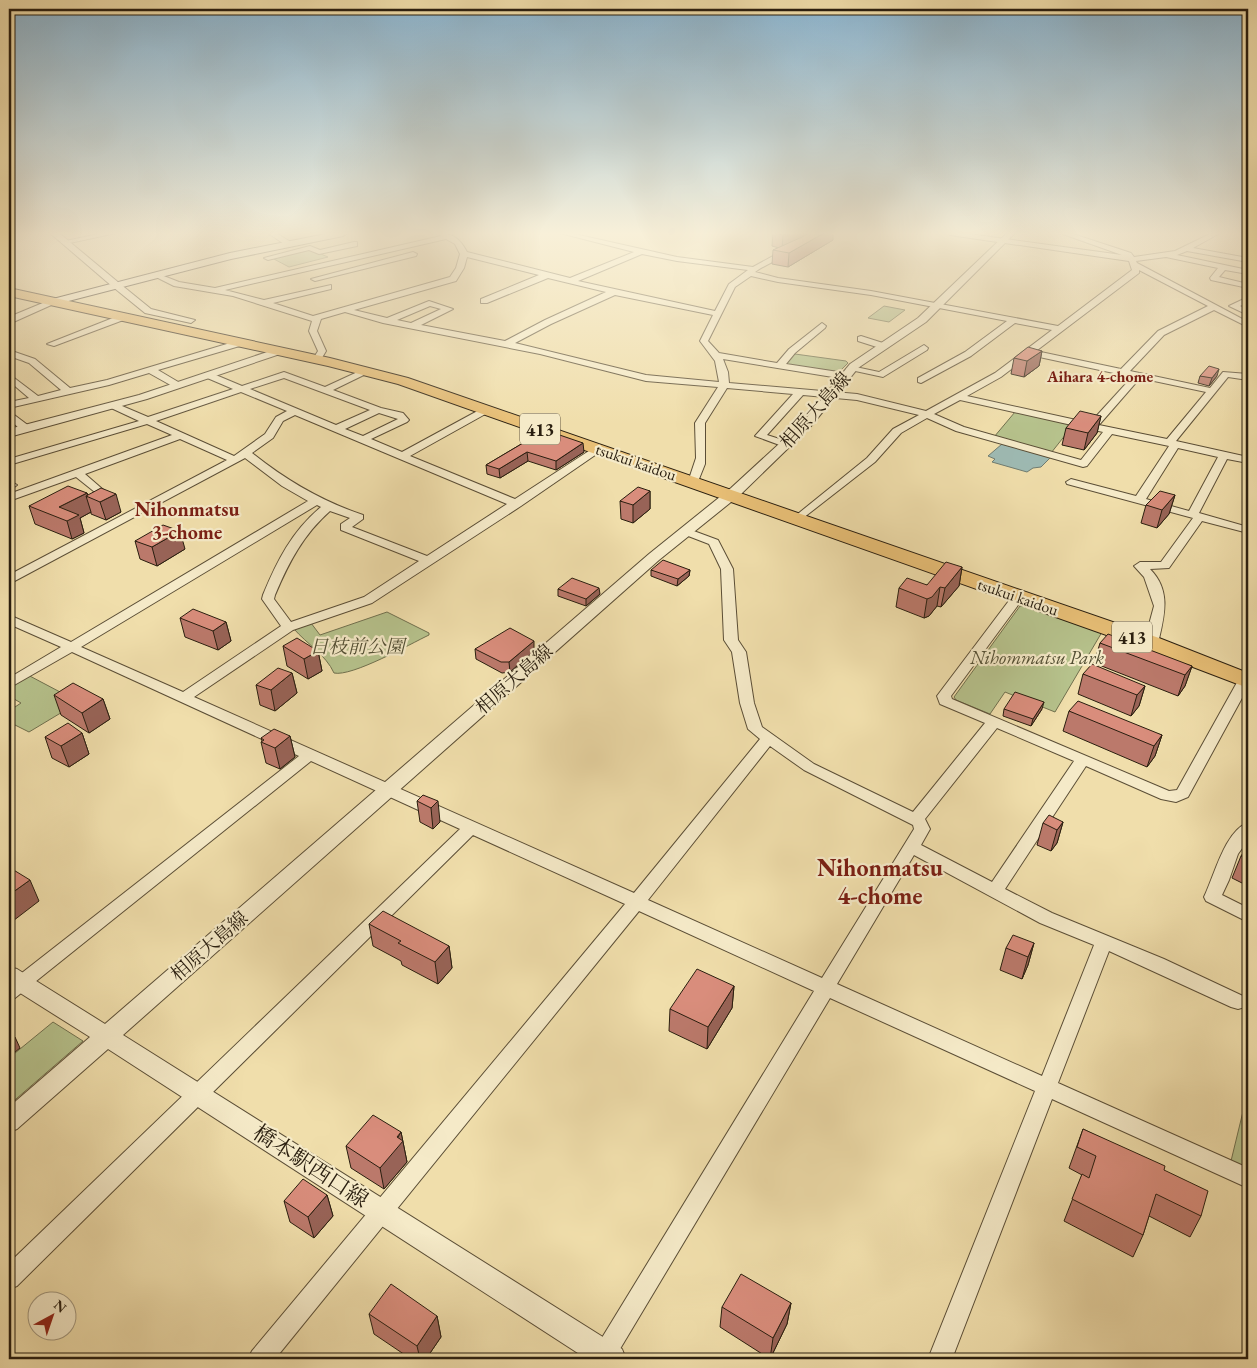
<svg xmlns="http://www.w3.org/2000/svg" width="1257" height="1368" font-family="'EB Garamond','Noto Serif JP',serif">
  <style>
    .green { fill: #b6c28c; stroke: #70704e }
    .water { fill: #9ebab3; stroke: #6f7c71 }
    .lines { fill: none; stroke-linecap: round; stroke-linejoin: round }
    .minor-casing { stroke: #5b4e36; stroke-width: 2 }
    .tertiary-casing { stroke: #5b4e36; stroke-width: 2 }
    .secondary-casing { stroke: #291e0f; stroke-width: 2 }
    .trunk-casing { stroke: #291e0f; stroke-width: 2 }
    .minor { fill: #f5eac8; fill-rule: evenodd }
    .tertiary { fill: #f5eac8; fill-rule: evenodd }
    .secondary { fill: #f5eac8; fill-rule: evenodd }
    .trunk { fill: #e8bf76; fill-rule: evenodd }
    .wall { fill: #bb796b; stroke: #291e0f }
    .shaded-wall { fill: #986357; stroke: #291e0f }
    .building { fill: #d98d7c; stroke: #291e0f }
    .labels { text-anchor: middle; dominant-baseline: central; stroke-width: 4.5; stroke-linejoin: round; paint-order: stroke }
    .far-neighbourhood-label { font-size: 16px; font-weight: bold; fill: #7a1f14; stroke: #f5eac8 }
    .far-street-label { font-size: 16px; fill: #291e0f; stroke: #f5eac8 }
    .shield { fill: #f5eac8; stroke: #665b46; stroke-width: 1 }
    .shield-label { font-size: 18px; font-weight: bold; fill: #291e0f }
    .street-label { font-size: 19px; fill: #291e0f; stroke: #f5eac8 }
    .park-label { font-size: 19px; font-style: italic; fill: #534f34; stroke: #f5eac8 }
    .neighbourhood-label { font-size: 20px; font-weight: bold; fill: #7a1f14; stroke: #f5eac8 }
    .near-street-label { font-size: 22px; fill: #291e0f; stroke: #f5eac8 }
    .near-neighbourhood-label { font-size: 24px; font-weight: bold; fill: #7a1f14; stroke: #f5eac8 }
  </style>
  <rect width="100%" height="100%" fill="#f0deab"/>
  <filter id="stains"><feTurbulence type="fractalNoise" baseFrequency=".004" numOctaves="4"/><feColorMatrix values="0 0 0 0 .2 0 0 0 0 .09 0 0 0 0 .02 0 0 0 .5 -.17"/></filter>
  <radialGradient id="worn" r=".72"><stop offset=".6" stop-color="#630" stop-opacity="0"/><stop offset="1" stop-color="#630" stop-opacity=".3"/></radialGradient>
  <path class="green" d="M309,249L328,257L289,267L272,258Z
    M884,306L905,310L889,322L868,318Z
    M795,354L846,361L848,363L839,372L835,373L789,365L786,363Z
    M1015,412L1074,424L1051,453L994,437Z
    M1020,606H1027L1102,632L1055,712L1005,692L990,714L956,700L954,697Z
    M387,612L429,633V635C410,644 352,677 334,673C326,655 307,644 294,629L311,623L320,635Z
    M26,674L79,702L29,732L9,722V711L21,703L9,696V684Z
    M53,1022L83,1041L9,1105V1058Z
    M1247,1095L1248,1096V1170L1231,1161Z"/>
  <path class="water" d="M1002,444L1051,457L1041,467L1033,468L1027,472L992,462L995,459L988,456Z"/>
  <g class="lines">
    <defs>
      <path id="minor" d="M103,233H116L65,244L61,242Z
        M268,233H276L294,244L287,246Z
        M438,233C453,233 460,239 467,252L570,278L634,252L560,233H570L677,257L753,267L815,233H822C810,250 774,258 755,272L778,278L871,291L1058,326L1132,270L1129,261L950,235L947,233H962L1122,255L1060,233H1070L1131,253L1134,257L1175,251L1212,233H1220L1193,248L1248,258V262L1187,251L1177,255L1248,270V274L1225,270L1219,277L1248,284V288L1211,280L1210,278L1218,268L1166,257L1136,261L1137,263L1248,322V327L1214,310L1164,335L1130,371L1210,388L1223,372L1248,374V380L1228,377L1176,441L1248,457V463L1227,459L1199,513L1248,527V533L1202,521L1169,568L1150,569C1172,591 1164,617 1158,643L1151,647L1144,643L1154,606L1144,577L1134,566L1140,562H1161L1193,518L1067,484L1066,482L1071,479L1136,496L1169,446L1112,434L1087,466L1083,467L956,431L927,418L901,433L875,462L798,522L794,521V517L867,458L893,429L919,415L857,400L803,395L767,435L789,442L790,444L785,447L755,436L793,394L727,388L705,423V464L697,484L693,485L688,482L696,458L695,423L718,387L646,381L540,354L383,323L345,312L321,319L317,331L326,351L320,361L317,362L313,359L318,351L309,331L312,321L233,296L174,286L152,275L156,273L179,282L215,288L441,236ZM446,239L455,244L460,254L456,268L450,277L313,316L273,303L331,289V285L264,300L225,290ZM642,254L677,261L748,270L729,284L715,311L578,281ZM467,257L539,275L481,299V303H487L548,278L606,292L545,320L505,341L421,325L453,309L429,301L387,318L354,310L456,281L464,268ZM1139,270L1208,306L1158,331L1121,369L1036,351L1139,273ZM751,276L778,282L871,295L1007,321L965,352L918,378V382L921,383L971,356L1015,323L1052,330L995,373L926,411L857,394L729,383L728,372L723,359L845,379L850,376L845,373L786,364L795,353L825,328L826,326L822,323L789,349L777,363L719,353L708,341L735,287ZM615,295L713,315L700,341L715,361L719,382L646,375L515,343L551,324ZM430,306L441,309L411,323L397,320ZM1030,355L1123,375L1132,377L1090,423L967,396L1001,377ZM1140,378L1206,392L1167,439L1099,425ZM960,400L1103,432L1081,460L964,427L934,414ZM1178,448L1218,457L1189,511L1146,499Z
        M354,242H357V246L319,254L309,250L268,260L264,258L310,246L320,250Z
        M413,252L417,254L416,256L315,281L311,279Z
        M113,283H119L151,309L195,320L191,323L145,313L113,287Z
        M1248,297V302L1240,306L1248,310V315L1229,306Z
        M123,314L127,317L126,319L54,346L47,344Z
        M861,336L886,344L887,346L883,349L858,341V337Z
        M240,340L244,343L243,345L158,370L180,383V387H174L149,373L109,385L9,408V402L29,398L9,381V374L38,396L61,390L29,363L9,356V350L35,359L70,388L107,380Z
        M924,345L928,348L927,350L883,377L846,369L851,366L879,372Z
        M364,369L372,371L333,390L381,408L403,413L409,420L407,422L371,439L402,452L483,408H489V412L410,456L515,499L595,447L599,446L604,449L521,506L372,603L293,630L194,697L634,893L760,739L748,729L740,703L732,652L724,640L721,569L709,544L683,534V530H691L718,540L733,569L738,640L746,652L754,703L762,727L814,764L913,812L985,723L940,704L937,696L1014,594L1018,593L1024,597L951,696L952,699L1169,791L1177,790L1240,677H1248V687L1188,797L1176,802L1161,799L1086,766L1005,889L1052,913L1164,959L1245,997L1247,1002L1245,1007L1238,1009L1231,1007L1109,951L1058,1083L1248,1168V1188L1052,1099L952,1359H928L1035,1091L830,998L614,1359H589L814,991L639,911L275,1359H248L252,1351L625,904L473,835L17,1286L9,1289V1263L460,829L311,761L15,998L9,1000V983L299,756L72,652L9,688V678L61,647L9,624V615L71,642L308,501L282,486L245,458L9,584V575L227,460L180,439L85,474L115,500V504L111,505L76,477L9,501V494L172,435L147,424L9,465V459L139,421L109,407V403H115L148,417L233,389L205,377V373H211L242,386L284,372L325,387ZM284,378L370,410L336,425L250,389ZM241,392L287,411L276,417L265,434L234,456L156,421ZM379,413L398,419L363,436L345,429ZM295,415L507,504L427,556L352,527L363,519V515C321,501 287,481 252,453L273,438L283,421ZM317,505L321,507C292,531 277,561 263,595L262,599L281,626L183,692L81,647ZM330,511L350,518L341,524V530L419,561L364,597L291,622L274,599L275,595C289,562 303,535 330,511ZM997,728L1074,761L992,882L921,845L930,829L925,819ZM770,746L804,770L913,825L914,829L822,978L648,900ZM914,855L1040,923L1094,945L1042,1076L837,984Z
        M9,411L29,426V430H21L9,419Z
        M9,480L17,485L9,491Z
        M1248,823V840L1238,854L1229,880L1222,895L1248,908V922L1206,901L1204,897C1214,877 1225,830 1248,823Z"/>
      <path id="tertiary" d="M50,233H59L119,283V287H113Z
        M1007,233H1015L926,322L858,368L812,425L741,494L659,560L123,1035L622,1349L626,1359H587L108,1049L17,1129L9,1132V1107L90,1037L9,986V967L17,969L105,1024L649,554L731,488L804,421L850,364L918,318Z
        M50,300L58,302L9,324V317Z
        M279,348L283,349V353L147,399L9,437V429L139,395Z"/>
      <path id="secondary" d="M331,233H348L343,236L231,259L53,305L47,302L49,300L230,253Z"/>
      <path id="trunk" d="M9,288L330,358L408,378L1159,638L1248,673V688L1143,648L398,384L328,366L9,296Z"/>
    </defs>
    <use href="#minor" class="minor-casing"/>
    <use href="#tertiary" class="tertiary-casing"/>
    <use href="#secondary" class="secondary-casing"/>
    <use href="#trunk" class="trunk-casing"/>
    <use href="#minor" class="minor"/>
    <use href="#tertiary" class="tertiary"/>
    <use href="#secondary" class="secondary"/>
    <use href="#trunk" class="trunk"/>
  </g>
  <path class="wall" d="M773,233H807V234L833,240L788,267L772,264L773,250L779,248L772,246Z
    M1042,351L1039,366L1024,377L1011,374L1014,358Z
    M1200,376H1217L1209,386L1198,383Z
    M1101,416L1097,433L1084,450L1062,445L1066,428Z
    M545,430L584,452L556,470L528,461L500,478L487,474L486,465Z
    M650,491V509L633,523L621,519L620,501Z
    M87,493L88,495L121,512L106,520L91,514V512L80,518L84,533L72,539L35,524L29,506Z
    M1175,495L1169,514L1157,528L1141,523L1146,505Z
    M135,541L185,549L157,566L140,559Z
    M962,567L959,586L941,607L937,606L929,616L924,618L896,607L899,588L927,585Z
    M651,570H690L689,576L677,586L651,576Z
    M558,589L600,594L586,606L558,596Z
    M180,618L226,622L231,641L218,650L185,637Z
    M1100,643L1192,666L1185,686L1178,696L1094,663Z
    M283,646L318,651L322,671L308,679L287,666Z
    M475,649L534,651L510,672L502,673L476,659Z
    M292,673L297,693L275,711L260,705L256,685Z
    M1083,674L1145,686L1139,706L1131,716L1078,694Z
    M54,695L103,699L110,719L89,733L61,715Z
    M1004,709H1042L1031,726L1003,716Z
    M1069,711L1162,735L1155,756L1147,767L1063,731Z
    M82,733L89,754L69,767L52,758L45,737Z
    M290,736L295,757L280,769L266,763L261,742L262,741L261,738Z
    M423,795L440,822L433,829L420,822L417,801Z
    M1063,822L1057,843L1051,851L1037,845L1043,823Z
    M1248,847V886L1232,878L1241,856Z
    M369,924L449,946L452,968L438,984L402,965L401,961L373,946Z
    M1034,943L1028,965L1022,979L1000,970L1006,948Z
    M734,986L732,1008L707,1049L669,1031L670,1009Z
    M1083,1129L1164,1170L1201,1216L1190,1237L1149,1216L1143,1235L1133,1257L1064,1221L1082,1175L1069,1168Z
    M401,1132L407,1162L384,1189L351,1168L346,1146Z
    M327,1195L333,1216L314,1238L290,1222L284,1201Z
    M791,1303L787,1324L770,1359L720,1327L722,1307Z
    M369,1314L437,1316L441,1337L426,1359H411L374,1334Z"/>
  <path class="shaded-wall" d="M788,233H807V235L782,249L783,235Z
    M824,233H833V240L788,267L789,253Z
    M1042,351L1039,366L1024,377L1027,361Z
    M1219,369L1217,376L1209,386L1212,378Z
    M1101,416L1097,433L1084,450L1088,433Z
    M583,443L584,452L556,470V461Z
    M527,452L528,461L500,478L499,469Z
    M650,491V509L633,523V505Z
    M87,493L88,497L86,496L91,512L80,518L84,533L72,539L67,521L59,507Z
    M116,494L121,512L106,520L100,502Z
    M1175,495L1169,514L1157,528L1162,510Z
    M180,531L185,549L157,566L152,547Z
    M962,567L959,586L941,607L945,588Z
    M690,570L689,576L677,586L678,579Z
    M940,587L937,606L929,616L924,618L927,599Z
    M599,588L600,594L586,606V599Z
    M226,622L231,641L218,650L213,631Z
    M534,641V651L510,672L509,662Z
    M318,651L322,671L308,679L304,659Z
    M1192,666L1185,686L1178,696L1185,675Z
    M292,673L297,693L275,711L271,690Z
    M1145,686L1139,706L1131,716L1137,695Z
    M103,699L110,719L89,733L82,713Z
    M1044,702L1042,709L1031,726L1033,719Z
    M82,733L89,754L69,767L61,746Z
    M1162,735L1155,756L1147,767L1154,746Z
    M290,736L295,757L280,769L275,748Z
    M438,801L440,822L433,829L431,808Z
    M1063,822L1057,843L1051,851L1057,830Z
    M30,880L39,901L9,924V895Z
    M1034,943L1028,965L1022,979L1028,957Z
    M449,946L452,968L438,984L435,962Z
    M734,986L732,1008L707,1049L708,1027Z
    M15,1037L20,1048L9,1057V1042Z
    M401,1132L407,1162L384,1189L380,1168Z
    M327,1195L333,1216L314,1238L308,1217Z
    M791,1303L787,1324L770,1359L773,1338Z
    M437,1316L441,1337L426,1359H420L417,1346Z"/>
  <path class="building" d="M773,233H788L783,235Z
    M809,233H824L789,253L773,250L802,237Z
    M1028,347L1042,351L1027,361L1014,358Z
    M1209,366L1219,369L1212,378L1200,376Z
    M1080,411L1101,416L1088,433L1066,428Z
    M545,430L583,443L556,461L527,452L499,469L486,465Z
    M68,486L87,493L59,507L79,515L67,521L29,506Z
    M638,487L650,491L633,505L620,501Z
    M101,488L116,494L100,502L86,496Z
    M1160,491L1175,495L1162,510L1146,505Z
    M163,525L180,531L152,547L135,541Z
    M663,560L690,570L678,579L651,570Z
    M946,562L962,567L945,588L940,587L932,597L927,599L899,588L907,578L927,585Z
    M572,578L599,588L586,599L558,589Z
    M193,609L226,622L213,631L180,618Z
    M510,628L534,641L509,662H501L475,649Z
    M1108,634L1192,666L1185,675L1100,643Z
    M297,638L318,651L304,659L283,646Z
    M1092,664L1145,686L1137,695L1083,674Z
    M278,668L292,673L271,690L256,685Z
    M73,683L103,699L82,713L54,695Z
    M1015,692L1044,702L1033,719L1004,709Z
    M1078,701L1162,735L1154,746L1069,711Z
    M68,723L82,733L61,746L45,737Z
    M274,729L290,736L275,748L261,742L264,740L261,738Z
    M423,795L438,801L431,808L417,801Z
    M1049,815L1063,822L1057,830L1043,823Z
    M1248,847V860L1241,856Z
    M12,869L30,880L9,895V872Z
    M383,911L449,946L435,962L398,943L401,941L369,924Z
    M1013,935L1034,943L1028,957L1006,948Z
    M697,969L734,986L708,1027L670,1009Z
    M9,1033L15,1037L9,1042Z
    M373,1115L401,1132L397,1137L403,1141L380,1168L346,1146Z
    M1083,1129L1165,1166L1164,1170L1208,1191L1201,1216L1156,1194L1143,1235L1072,1199L1082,1174L1089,1178L1096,1156L1077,1147Z
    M303,1179L327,1195L308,1217L284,1201Z
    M741,1274L791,1303L773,1338L722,1307Z
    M391,1284L437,1316L417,1346L369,1314Z"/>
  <linearGradient id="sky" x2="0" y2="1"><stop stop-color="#8ab6d3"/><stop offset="0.55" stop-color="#f8f0d9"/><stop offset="1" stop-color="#f8f0d9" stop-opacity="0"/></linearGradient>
  <rect width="1257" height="424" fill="url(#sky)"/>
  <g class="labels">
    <g class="far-neighbourhood-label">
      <text x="1100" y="376">Aihara 4-chome</text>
    </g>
    <g class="far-street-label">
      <text transform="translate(636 462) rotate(19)">tsukui kaidou</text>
      <text transform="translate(1018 597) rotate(19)">tsukui kaidou</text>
    </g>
    <g class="shield">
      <rect x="520" y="413.5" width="40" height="31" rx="4"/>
      <rect x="1112" y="621.5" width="40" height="31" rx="4"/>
    </g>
    <g class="shield-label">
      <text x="540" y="429">413</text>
      <text x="1132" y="637">413</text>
    </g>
    <g class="street-label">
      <text transform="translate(815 410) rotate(-48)">相原大島線</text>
      <text transform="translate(514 679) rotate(-41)">相原大島線</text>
      <text transform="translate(209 946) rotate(-41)">相原大島線</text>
    </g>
    <g class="park-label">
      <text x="357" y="646">日枝前公園</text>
      <text x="1037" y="657">Nihommatsu Park</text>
    </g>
    <g class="neighbourhood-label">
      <text x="187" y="509">Nihonmatsu<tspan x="187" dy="23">3-chome</tspan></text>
    </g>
    <g class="near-street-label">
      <text transform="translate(311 1166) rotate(33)">橋本駅西口線</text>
    </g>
    <g class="near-neighbourhood-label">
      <text x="880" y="867">Nihonmatsu<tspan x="880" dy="28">4-chome</tspan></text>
    </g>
  </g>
  <rect width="1257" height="1368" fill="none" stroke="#f0deab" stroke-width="30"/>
  <rect x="10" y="10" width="1237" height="1348" fill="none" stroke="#291e0f" stroke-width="2.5"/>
  <rect x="15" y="15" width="1227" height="1338" fill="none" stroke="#291e0f"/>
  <g transform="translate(52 1316) rotate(40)"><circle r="24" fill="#f5eac8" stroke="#a3987e"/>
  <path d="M0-4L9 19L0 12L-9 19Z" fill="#8f2418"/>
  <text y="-8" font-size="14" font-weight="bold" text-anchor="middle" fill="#291e0f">N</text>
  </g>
  <rect width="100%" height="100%" filter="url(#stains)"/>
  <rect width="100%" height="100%" fill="url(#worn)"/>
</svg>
